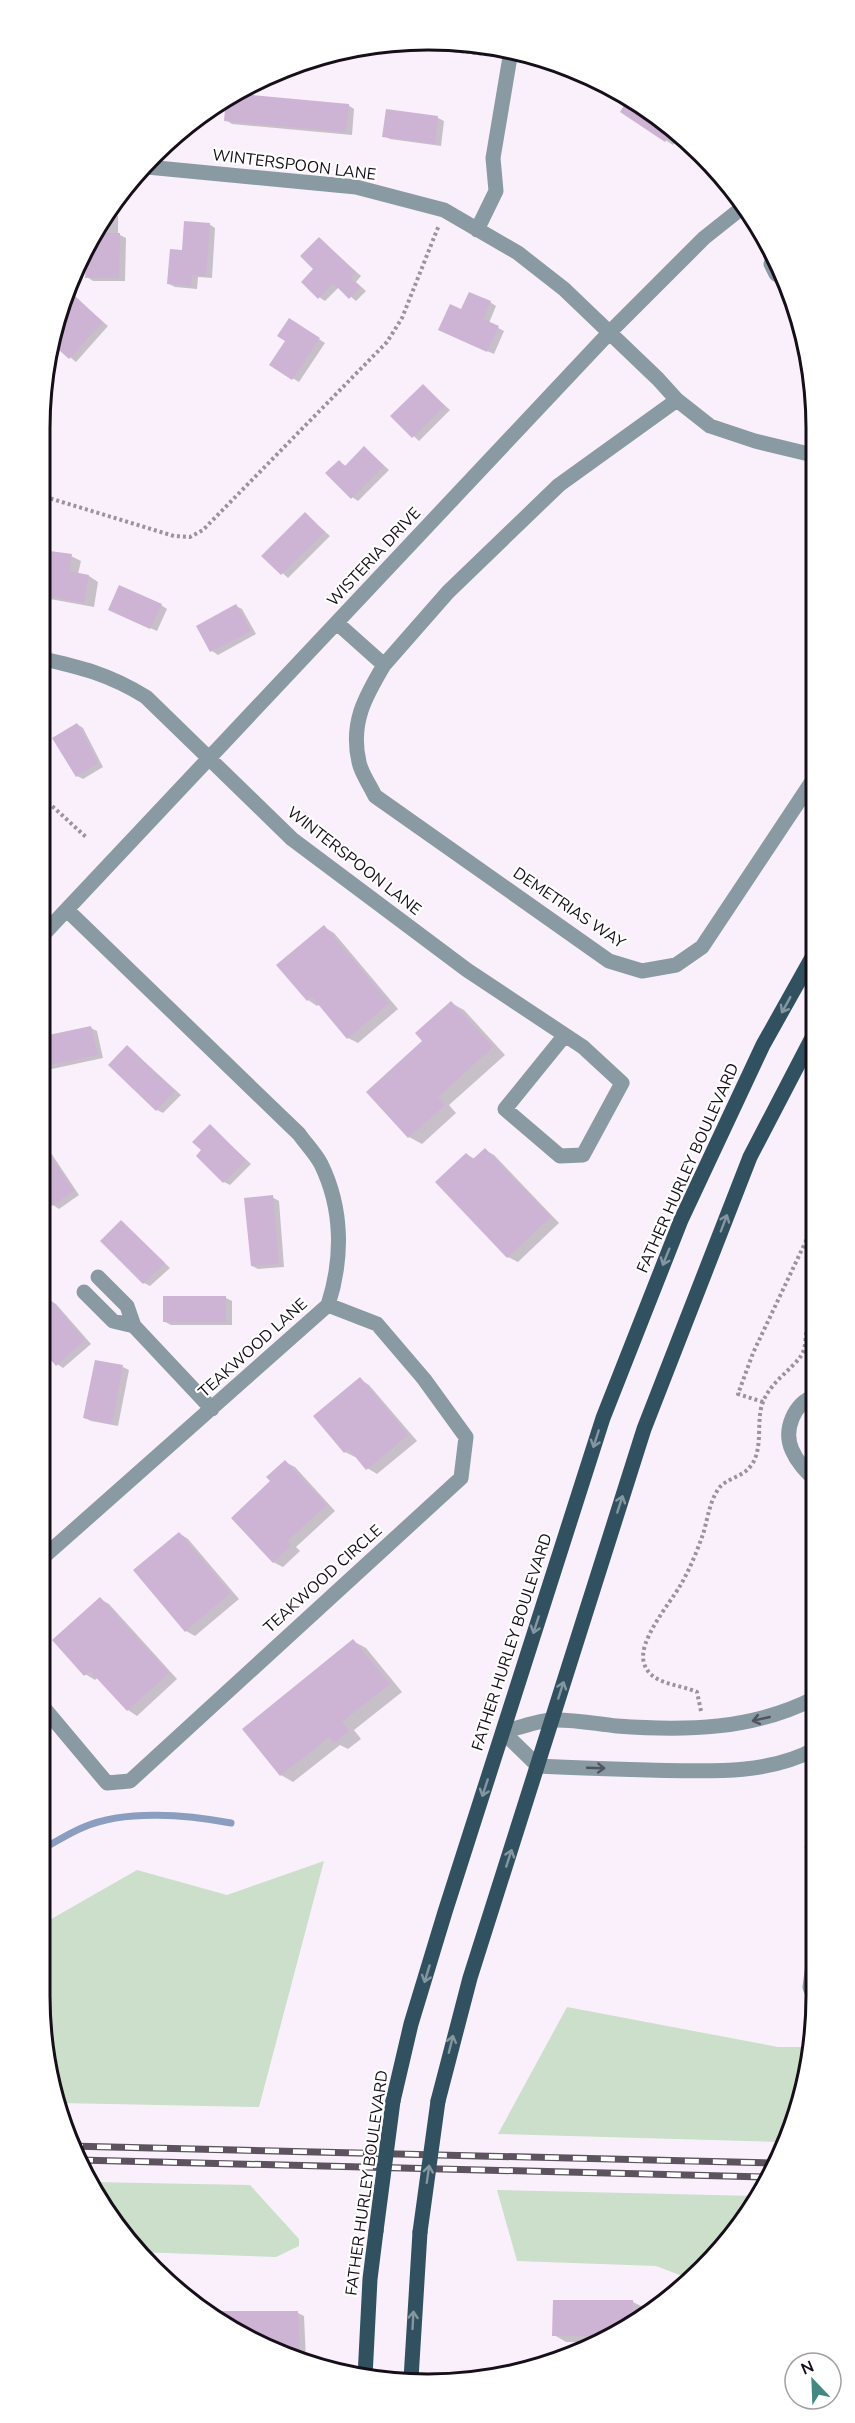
<svg xmlns="http://www.w3.org/2000/svg" width="855" height="2423" font-family="'Nunito Sans',sans-serif">
  <style>
    .green { fill: #cbdfca }
    .shadow { fill: #0003 }
    .lines { fill: none; stroke-linecap: round; stroke-linejoin: round }
    .stream { stroke: #8b9ebf; stroke-width: 7 }
    .building { fill: #cdb3d4 }
    .path { stroke: #9b929d; stroke-width: 4; stroke-dasharray: 3 3; stroke-linecap: butt }
    .minor { stroke: #899aa3; stroke-width: 15 }
    .major { stroke: #325160; stroke-width: 15 }
    .rail-casing { stroke: #5c535e; stroke-width: 7 }
    .rail { stroke: #fff; stroke-width: 4.5; stroke-dasharray: 14; stroke-linecap: butt }
    .major-bridge { stroke: #325160; stroke-width: 15 }
    .oneway { stroke: #8497a0 }
    .oneway2 { stroke: #50545e }
    .labels { text-anchor: middle; dominant-baseline: central; stroke-width: 4.5; stroke-linejoin: round; paint-order: stroke }
    .street-label { font-size: 16px; fill: #160e18; stroke: #fff }
    .rim { fill: none; stroke: #160e18; stroke-width: 3 }
  </style>
  <rect width="100%" height="100%" fill="#faf0fc"/>
  <path class="green" d="M324,1861L259,2107L60,2103L39,1995V1926L137,1870L227,1895Z
    M567,2007L778,2047H809L803,2096L782,2142L498,2134Z
    M92,2182L250,2185L299,2239V2246L276,2257L136,2252Z
    M497,2190L757,2196L750,2212L685,2277L656,2266L517,2261Z"/>
  <path class="shadow" d="M631,98L678,137L673,145L622,112Z
    M348,105L354,109L352,135L232,124L226,120Z
    M387,111L438,118L444,121L441,146L390,139L384,136Z
    M109,212L118,216V234L126,238L125,281H93L87,277V256Z
    M209,224L215,228L212,278L198,277L197,289L175,287L169,284L183,252Z
    M319,239L361,276L356,282L366,291L356,301L339,287L325,301L319,297L315,269Z
    M75,298L108,326L76,362L50,341L69,319Z
    M490,302L496,306L489,323L504,331L494,354L446,333L462,311Z
    M289,320L325,343L299,382L271,365L287,340Z
    M423,386L450,410L419,441L392,416Z
    M365,448L389,470L358,501L352,497L339,462L346,466Z
    M305,514L330,536L288,578L264,556Z
    M71,556L81,561L78,574L89,576L98,582L94,607L39,597V562L49,564Z
    M161,605L167,609L157,631L116,613Z
    M236,606L242,609L256,634L218,655L212,651L198,626Z
    M77,724L83,728L103,767L83,779L77,776Z
    M324,927L334,933L398,1009L358,1043L348,1038L320,1004L317,1006L308,1000Z
    M451,1003L464,1010L505,1055L449,1105L456,1113L422,1144L409,1137L424,1041Z
    M91,1028L97,1031L103,1058L47,1070L40,1066L39,1038Z
    M128,1047L181,1095L163,1113L157,1110Z
    M210,1126L251,1164L230,1185L224,1182L203,1150Z
    M43,1146L49,1150L79,1195L59,1209L53,1205L39,1184V1149Z
    M485,1150L494,1155L559,1223L518,1262L508,1257L438,1183L467,1155L475,1159Z
    M272,1197L279,1201L284,1267L258,1269L252,1266Z
    M122,1222L170,1268L150,1286L144,1283Z
    M226,1298L232,1301V1325H171L165,1322Z
    M49,1300L56,1304L91,1344L63,1368L57,1364L39,1344L41,1331L39,1309Z
    M123,1367L129,1370L118,1426L91,1421L85,1418Z
    M360,1379L369,1385L417,1441L377,1474L367,1468L357,1456L355,1457L345,1452Z
    M285,1462L295,1467L335,1511L296,1547L300,1551L283,1567L273,1562L272,1481Z
    M179,1533L188,1539L239,1599L195,1636L186,1631Z
    M100,1599L109,1604L177,1679L137,1716L128,1710L98,1677L95,1680L85,1674Z
    M353,1641L366,1648L402,1692L354,1730L361,1739L348,1749L340,1745L293,1782L281,1775Z
    M816,1840V1865L804,1847Z
    M554,2302H633L645,2308L646,2316L592,2342H566L554,2335Z
    M298,2313L304,2316L306,2359L255,2344Z"/>
  <g class="lines">
    <path class="stream" d="M39,1851C54,1843 69,1833 84,1827C126,1809 188,1815 231,1823"/>
  </g>
  <path class="building" d="M231,93L349,104L346,132L224,121L226,97Z
    M629,97L672,132L665,142L620,112Z
    M386,109L438,116L435,144L382,137Z
    M184,221L210,223L206,276L192,275L191,286L167,284L170,249L182,250Z
    M99,233H120L119,278H85L86,259Z
    M319,237L356,272L351,278L360,287L349,299L333,283L318,299L301,282L313,269L300,256Z
    M469,292L491,301L483,319L499,326L487,352L438,330L450,304L461,309Z
    M75,296L103,322L69,359L50,342L51,337L67,319L60,313Z
    M289,318L320,338L292,380L269,365L285,341L277,336Z
    M423,384L445,406L412,438L390,416Z
    M364,446L384,466L351,499L325,473L339,460L345,466Z
    M305,512L325,532L281,575L261,556Z
    M50,551L72,554L69,571L89,575L84,603L39,595V560L48,562Z
    M119,585L162,604L150,629L108,610Z
    M236,604L251,631L210,652L196,626Z
    M77,723L98,763L76,777L52,738Z
    M324,925L389,1003L347,1039L312,997L307,1001L276,965Z
    M451,1001L493,1047L438,1097L445,1105L408,1138L366,1092L422,1041L415,1033Z
    M91,1026L98,1055L39,1067V1037Z
    M127,1045L175,1091L156,1111L108,1065Z
    M210,1124L246,1160L223,1183L196,1156L201,1150L192,1142Z
    M39,1139L74,1191L52,1206L39,1187Z
    M485,1148L551,1217L507,1258L435,1182L466,1153L473,1159Z
    M273,1195L279,1264L251,1266L244,1198Z
    M121,1220L165,1263L143,1284L100,1241Z
    M163,1296H226V1322H163Z
    M49,1298L85,1340L56,1366L39,1346V1307Z
    M95,1360L123,1365L112,1424L83,1418Z
    M360,1377L408,1435L366,1470L349,1449L344,1453L313,1416Z
    M285,1460L327,1505L287,1541L291,1545L273,1563L231,1518L270,1481L266,1477Z
    M179,1532L230,1593L185,1632L133,1570Z
    M100,1597L169,1673L127,1711L90,1671L84,1676L52,1640Z
    M353,1639L390,1684L342,1722L349,1731L334,1743L329,1737L280,1776L242,1729Z
    M553,2300H633V2323L605,2336H552Z
    M212,2311H298L300,2357L255,2344Z"/>
  <g class="lines">
    <path class="path" d="M401,44L494,55
      M39,495L174,536L190,537L203,530L387,342L402,318L439,225
      M39,794L87,838
      M763,1402L738,1394L753,1353L814,1224
      M701,1711L697,1692C680,1684 650,1685 644,1663C637,1642 670,1603 680,1586C690,1569 698,1549 704,1531C708,1516 710,1501 719,1488C726,1479 741,1477 749,1468C765,1451 755,1421 763,1402C770,1383 790,1371 801,1356C806,1349 805,1338 807,1329C808,1322 812,1315 815,1308"/>
    <path class="minor" d="M147,167L356,187L444,210L518,253L564,289L658,379L677,400L710,426L755,441L813,455
      M477,230L496,191L493,158L511,51
      M775,254L771,264L776,274L783,278
      M337,623L384,665C365,697 350,723 359,762C361,773 370,785 375,796L609,961L642,971L676,965L702,947L813,780
      M39,658C80,667 109,674 146,697L292,839L467,970L583,1047L622,1083L583,1155L560,1156L505,1109L565,1035
      M384,665L448,592L559,485L677,400
      M39,939L609,333L704,238L743,207
      M98,1277L127,1306L134,1326
      M84,1292L113,1321L134,1326L212,1409
      M815,1396C794,1403 783,1430 792,1450C797,1462 806,1471 815,1480
      M39,1561L328,1305C343,1259 343,1209 321,1164C315,1153 306,1144 299,1134L67,910
      M39,1702L107,1783L130,1781L461,1478L466,1437L424,1379L377,1324L328,1305
      M503,1732L538,1766C575,1768 611,1769 648,1770C703,1771 766,1776 815,1749
      M503,1732C518,1728 536,1721 552,1720C573,1719 596,1724 617,1726C685,1731 753,1730 815,1698
      M815,2000L810,1987L816,1942"/>
    <path class="major" d="M393,2101L411,2024L445,1912L603,1418L681,1220L763,1045L814,954
      M438,2101L470,1978L644,1429L750,1157L814,1034
      M365,2377L370,2279L376,2231
      M411,2379L420,2232"/>
    <defs>
      <path id="rail" d="M69,2146L772,2163
        M79,2160L766,2177"/>
    </defs>
    <use href="#rail" class="rail-casing"/>
    <use href="#rail" class="rail"/>
    <path class="major-bridge" d="M376,2231L393,2101
      M420,2232L438,2101"/>
  </g>
  <defs><path id="oneway-shaft" d="M-6 0H5M1.5-3L5.5 0L1.5 3" fill="none" stroke-width="1.6" stroke-linecap="round" stroke-linejoin="round" transform="scale(1.5)"/></defs>
  <g class="oneway">
    <use href="#oneway-shaft" transform="translate(786 1005) rotate(119)"/>
    <use href="#oneway-shaft" transform="translate(724 1223) rotate(-69)"/>
    <use href="#oneway-shaft" transform="translate(666 1257) rotate(112)"/>
    <use href="#oneway-shaft" transform="translate(596 1439) rotate(108)"/>
    <use href="#oneway-shaft" transform="translate(620 1504) rotate(-72)"/>
    <use href="#oneway-shaft" transform="translate(536 1625) rotate(108)"/>
    <use href="#oneway-shaft" transform="translate(561 1690) rotate(-72)"/>
    <use href="#oneway-shaft" transform="translate(485 1788) rotate(108)"/>
    <use href="#oneway-shaft" transform="translate(509 1858) rotate(-72)"/>
    <use href="#oneway-shaft" transform="translate(427 1974) rotate(107)"/>
    <use href="#oneway-shaft" transform="translate(451 2044) rotate(-76)"/>
    <use href="#oneway-shaft" transform="translate(428 2174) rotate(-82)"/>
    <use href="#oneway-shaft" transform="translate(413 2320) rotate(-87)"/>
  </g>
  <g class="oneway2">
    <use href="#oneway-shaft" transform="translate(761 1719) rotate(167)"/>
    <use href="#oneway-shaft" transform="translate(596 1768) rotate(2)"/>
  </g>
  <g class="labels">
    <g class="street-label">
      <text transform="translate(294 165) rotate(7)">WINTERSPOON LANE</text>
      <text transform="translate(374 557) rotate(-47)">WISTERIA DRIVE</text>
      <text transform="translate(354 861) rotate(38)">WINTERSPOON LANE</text>
      <text transform="translate(569 908) rotate(34)">DEMETRIAS WAY</text>
      <text transform="translate(688 1168) rotate(-66)">FATHER HURLEY BOULEVARD</text>
      <text transform="translate(253 1348) rotate(-42)">TEAKWOOD LANE</text>
      <text transform="translate(323 1579) rotate(-42)">TEAKWOOD CIRCLE</text>
      <text transform="translate(512 1642) rotate(-72)">FATHER HURLEY BOULEVARD</text>
      <text transform="translate(367 2183) rotate(-82)">FATHER HURLEY BOULEVARD</text>
    </g>
  </g>
  <path d="M0 0H855V2423H0ZM428 50H428A378 378 0 0 1 806 428V1996A378 378 0 0 1 428 2374H428A378 378 0 0 1 50 1996V428A378 378 0 0 1 428 50Z" fill="#fff" fill-rule="evenodd"/>
  <path class="rim" d="M428 50H428A378 378 0 0 1 806 428V1996A378 378 0 0 1 428 2374H428A378 378 0 0 1 50 1996V428A378 378 0 0 1 428 50Z"/>
  <g transform="translate(813 2381) rotate(337)"><circle r="28" fill="#ffffff" stroke="#a29fa3" stroke-width="1.5"/>
  <path d="M0-4.5L10 22L0 15L-10 22Z" fill="#428881"/>
  <text y="-9" font-size="16" font-weight="bold" text-anchor="middle" fill="#160e18">N</text>
  </g>
</svg>
